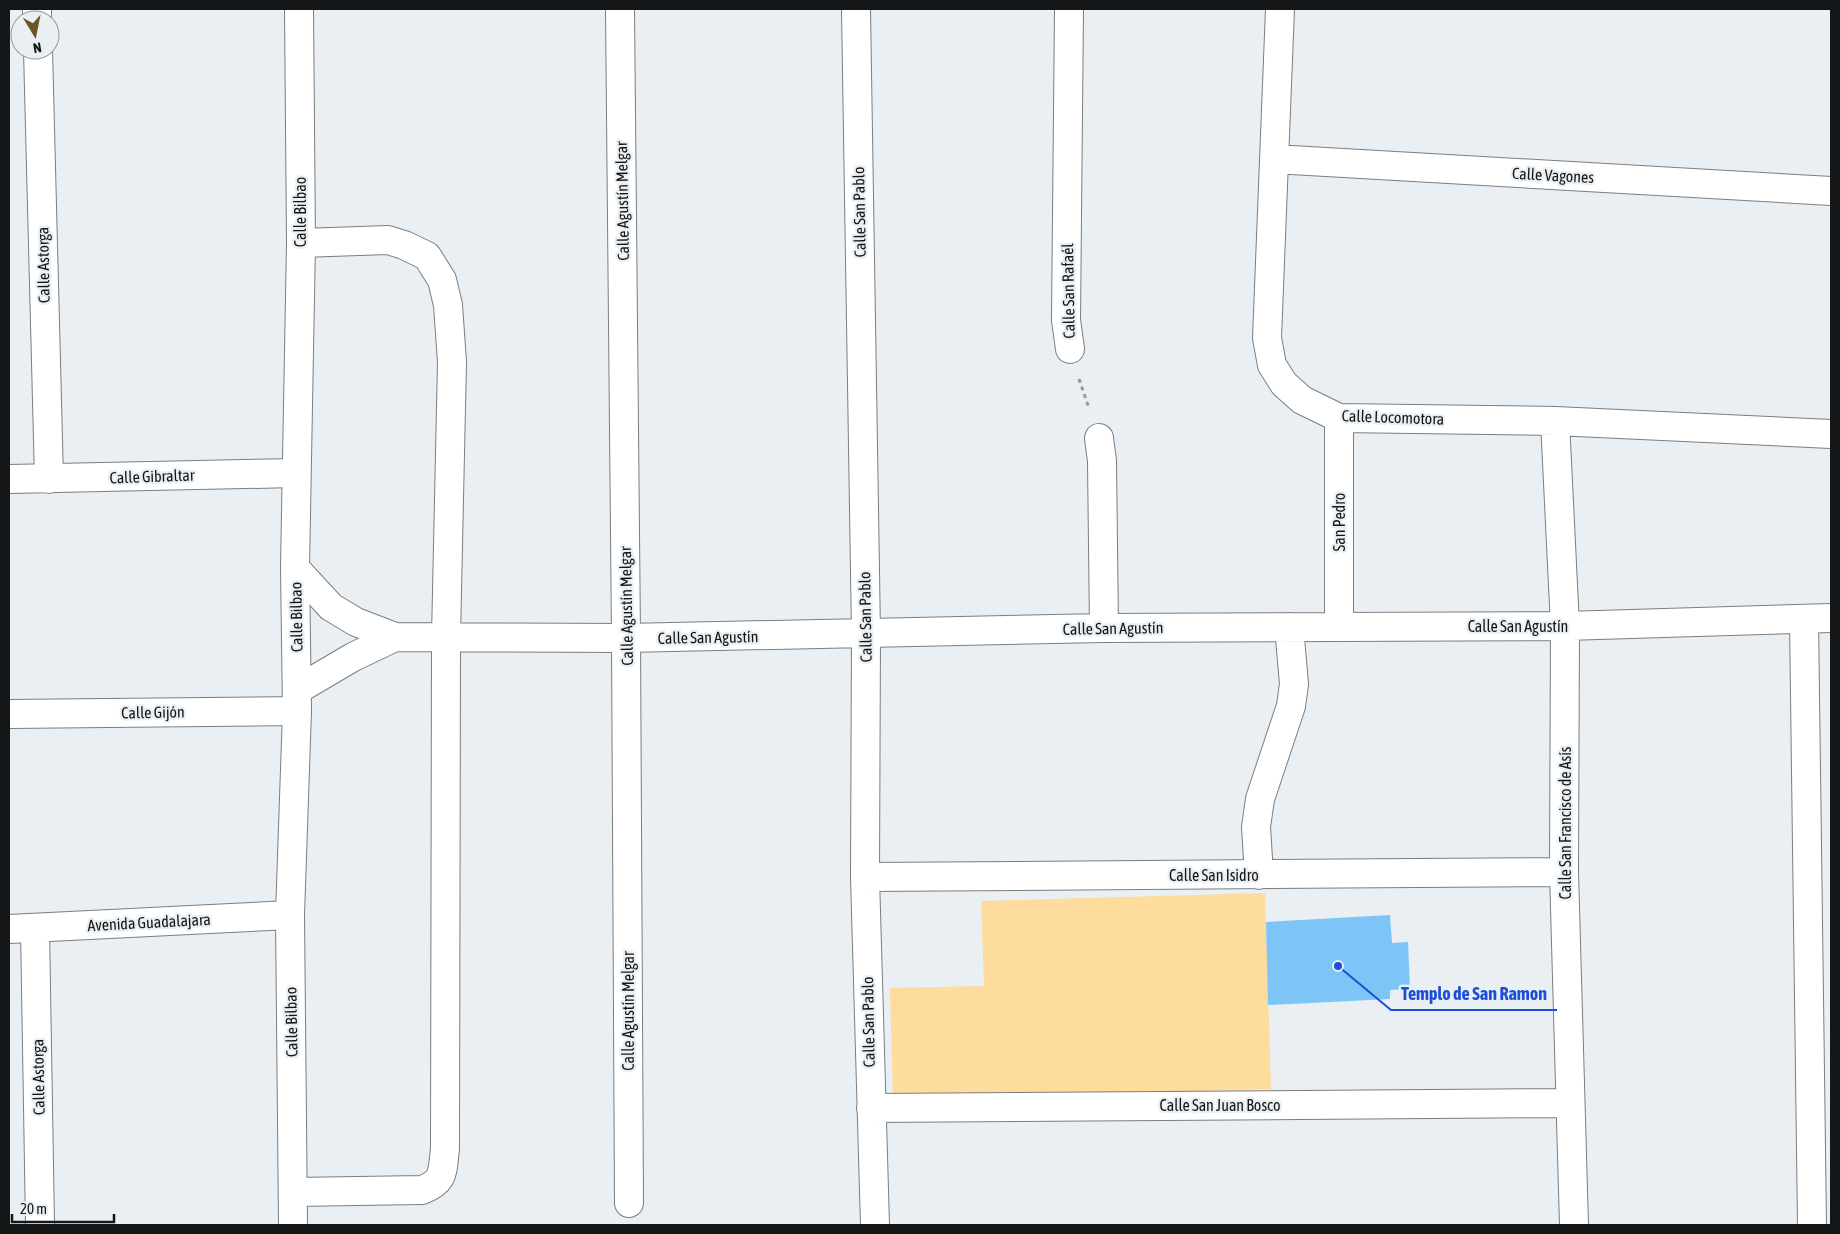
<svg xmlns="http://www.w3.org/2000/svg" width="1840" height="1234" font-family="'Asap Condensed',sans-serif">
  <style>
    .green { fill: #fddc9d }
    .building { fill: #7cc5f6 }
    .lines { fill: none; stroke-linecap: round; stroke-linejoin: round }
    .minor-casing { stroke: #797e82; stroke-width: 30 }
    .tertiary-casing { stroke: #797e82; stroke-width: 30 }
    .path { stroke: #94989b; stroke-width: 3; stroke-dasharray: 4 4; stroke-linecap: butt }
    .minor { stroke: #fff; stroke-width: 28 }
    .tertiary { stroke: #fff; stroke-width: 28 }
    .labels { text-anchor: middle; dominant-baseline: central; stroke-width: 4.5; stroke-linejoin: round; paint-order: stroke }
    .street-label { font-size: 16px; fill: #141617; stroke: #e9eff3 }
    .leader { fill: none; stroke: #1d4ed8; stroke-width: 2 }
    .callout-dot { fill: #1d4ed8; stroke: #e9eff3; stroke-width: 2 }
    .callout-label { font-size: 18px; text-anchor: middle; font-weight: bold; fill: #1d4ed8; stroke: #e9eff3; stroke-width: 4.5; stroke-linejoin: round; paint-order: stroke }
  </style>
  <rect width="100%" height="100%" fill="#e9eff3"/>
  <path class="green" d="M1265,893L1271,1089L893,1100L890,988L984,986L981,901Z"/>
  <path class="building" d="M1390,915L1392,943L1408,942L1410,989L1390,990V999L1268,1005L1266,922Z"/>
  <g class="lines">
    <defs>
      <path id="minor" d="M37,9V20
        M620,9L626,638L629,1203
        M856,9L866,634L865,877L875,1225
        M1069,9L1066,320L1070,349
        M1280,9L1267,338L1272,365L1284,384L1302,400L1339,418L1555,421L1831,434
        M38,50L49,479
        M1274,159L1831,191
        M1555,421L1565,626L1564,872L1574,1225
        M1099,438L1102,461L1104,628
        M9,479L296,473
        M295,568L331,607L356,622L395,637L626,638L1104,628L1565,626L1831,618
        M1804,619L1812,1225
        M1339,626V418
        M297,690L353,657L395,637
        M9,714L297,711
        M1259,875L1256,827L1260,799L1291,706L1294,684L1289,627
        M865,877L1564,872
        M35,928L40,1225
        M9,929L290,915
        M871,1108L1570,1103
        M293,1192L422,1190C445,1181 442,1172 445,1149L446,637L452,362L448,305L442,280L427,256L404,245L388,240L301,243"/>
      <path id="tertiary" d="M293,1225L290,915L297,711L295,568L301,243L299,9"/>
    </defs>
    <use href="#minor" class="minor-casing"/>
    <use href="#tertiary" class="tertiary-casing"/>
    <path class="path" d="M1079,379L1089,408"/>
    <use href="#minor" class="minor"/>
    <use href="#tertiary" class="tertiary"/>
  </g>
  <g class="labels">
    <g class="street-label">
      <text transform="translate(1553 175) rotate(3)">Calle Vagones</text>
      <text transform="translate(622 201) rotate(-91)">Calle Agustín Melgar</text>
      <text transform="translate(300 212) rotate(-90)">Calle Bilbao</text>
      <text transform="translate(859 212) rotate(-91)">Calle San Pablo</text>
      <text transform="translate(43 265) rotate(-91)">Calle Astorga</text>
      <text transform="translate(1068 291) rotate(-91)">Calle San Rafaél</text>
      <text transform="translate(1393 417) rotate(2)">Calle Locomotora</text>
      <text transform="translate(152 476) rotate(-2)">Calle Gibraltar</text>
      <text transform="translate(1339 522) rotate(-90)">San Pedro</text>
      <text transform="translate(626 606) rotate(-91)">Calle Agustín Melgar</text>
      <text transform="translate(296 617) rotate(-91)">Calle Bilbao</text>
      <text transform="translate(865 617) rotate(-91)">Calle San Pablo</text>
      <text x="1518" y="626">Calle San Agustín</text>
      <text transform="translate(1113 628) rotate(-1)">Calle San Agustín</text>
      <text transform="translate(708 637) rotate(-1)">Calle San Agustín</text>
      <text transform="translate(153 712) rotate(-1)">Calle Gijón</text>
      <text transform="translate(1565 823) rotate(-90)">Calle San Francisco de Asís</text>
      <text x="1214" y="875">Calle San Isidro</text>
      <text transform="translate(149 922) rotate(-3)">Avenida Guadalajara</text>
      <text transform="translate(628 1011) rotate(-90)">Calle Agustín Melgar</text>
      <text transform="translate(291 1022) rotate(-91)">Calle Bilbao</text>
      <text transform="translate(868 1022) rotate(-91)">Calle San Pablo</text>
      <text transform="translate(38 1077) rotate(-91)">Calle Astorga</text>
      <text x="1220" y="1105">Calle San Juan Bosco</text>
    </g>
  </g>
  <path class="leader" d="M1338 966L1391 1010H1557"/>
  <circle class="callout-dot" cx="1338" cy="966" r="5"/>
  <g class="callout-label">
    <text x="1474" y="1000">Templo de San Ramon</text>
  </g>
  <rect width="1840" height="1234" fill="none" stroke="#141617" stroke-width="20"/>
  <g transform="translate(35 35) rotate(170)"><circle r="24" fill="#e9eff3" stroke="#94989b"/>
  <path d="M0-4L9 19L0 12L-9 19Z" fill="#6d5626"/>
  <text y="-8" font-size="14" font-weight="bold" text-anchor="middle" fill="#141617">N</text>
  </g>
  <path d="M12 1214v8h102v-8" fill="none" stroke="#141617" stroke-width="2.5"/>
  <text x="20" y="1214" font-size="15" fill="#141617" stroke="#e9eff3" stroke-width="4" paint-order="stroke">20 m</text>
</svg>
